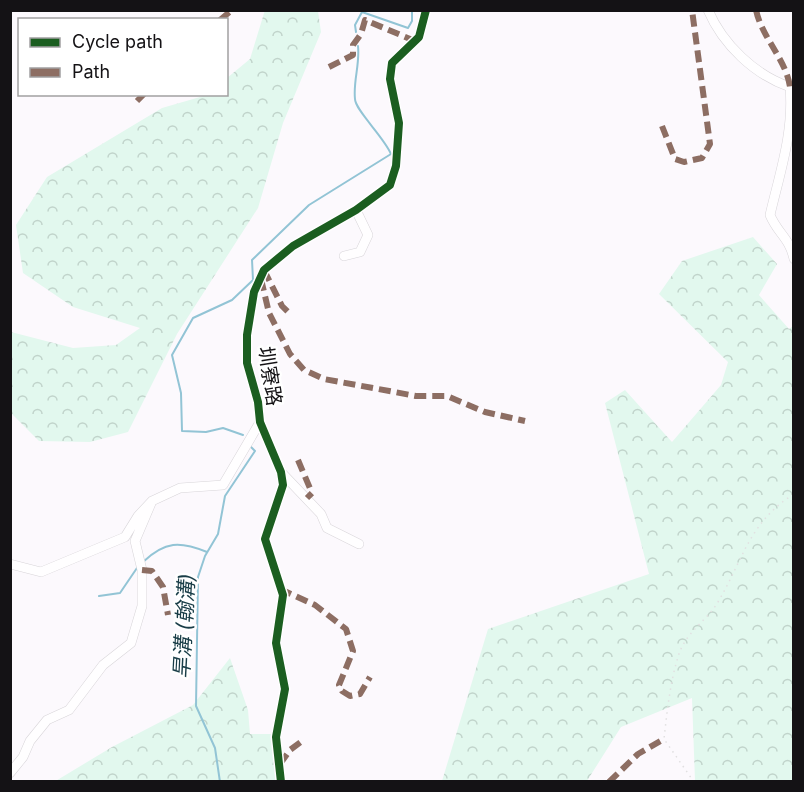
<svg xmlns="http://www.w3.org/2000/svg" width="804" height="792" font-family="Inter,'Noto Sans TC',sans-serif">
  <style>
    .forest { fill: url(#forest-crowns) }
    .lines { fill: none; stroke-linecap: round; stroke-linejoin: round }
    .stream { stroke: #92c4d5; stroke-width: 2 }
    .minor-casing { stroke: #d8d5d9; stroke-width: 10 }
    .path { stroke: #e1e0e1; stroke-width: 1.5; stroke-dasharray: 1.5 4.5; stroke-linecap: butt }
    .minor { stroke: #fffeff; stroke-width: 9 }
    .quiet { stroke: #8d6e63; stroke-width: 6; stroke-dasharray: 12 6; stroke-linecap: butt }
    .cycleway-casing { stroke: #fff; stroke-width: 11 }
    .cycleway { stroke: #1b5e20; stroke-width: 8 }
    .labels { text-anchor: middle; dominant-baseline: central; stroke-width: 5; stroke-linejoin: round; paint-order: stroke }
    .street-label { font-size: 20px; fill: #141215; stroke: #fff }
    .water-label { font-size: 21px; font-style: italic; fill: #193d47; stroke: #fff }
  </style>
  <defs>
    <pattern id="forest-crowns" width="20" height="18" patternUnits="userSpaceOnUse" patternTransform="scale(1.5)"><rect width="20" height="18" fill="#e2f8ee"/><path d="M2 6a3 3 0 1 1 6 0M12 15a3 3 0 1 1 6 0" fill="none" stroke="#c1d4cb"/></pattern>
  </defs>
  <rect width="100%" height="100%" fill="#fcf9fd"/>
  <path class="forest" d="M265,10L318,11L321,32L283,123L258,208L177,334L128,432L90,442L39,441L11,413V332L73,348L116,345L140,328L73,307L23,273L16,225L47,177L162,108L207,95L226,94L227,78L250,59Z
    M753,237L777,264L759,295L789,329L793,326V781H695L692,698L621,727L587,781H442L488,629L649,574L605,403L625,390L672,442L721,385L728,362L659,294L682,261Z
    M230,658L248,710L250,734H272L277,781L54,782L112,747L193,705Z"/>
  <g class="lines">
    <path class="stream" d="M356,32L355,25L362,12L408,28L412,21V10
      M243,435L223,428L206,432L182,431L181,393L172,355L193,318L232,300L253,280L252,260L309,205L391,154C384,137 355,110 355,99C353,81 360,65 358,46
      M143,562C165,541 180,541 207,552
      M99,596L120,593L139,565
      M220,782L215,748L196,706L198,577L205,556L218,534L225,496L255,451L251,447"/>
    <defs>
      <path id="minor" d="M708,10C723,45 755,75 790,87C794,132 780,172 770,215C778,234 789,237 794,259
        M344,256L360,252L368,235L356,210
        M281,472L321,514L327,528L359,544
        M10,564L41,572L125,537L138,516L152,501L180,488L223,485L260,422
        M10,773L23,757L30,741L47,720L69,710L103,665L131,643L142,606V570L135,541L152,501
        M281,782L276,737L285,689L276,643L283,595L265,539L283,485L281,472L260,422L258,402L247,363V335L254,292L264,270L293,246L356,210L390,185L396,166L399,123L390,79L392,63L419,37L426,10"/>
    </defs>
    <use href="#minor" class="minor-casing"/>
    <path class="path" d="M694,782L664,739C667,712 670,683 678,657C685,632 706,622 718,602C743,560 749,522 794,494"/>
    <use href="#minor" class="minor"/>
    <path class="quiet" d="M756,10C762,38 786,59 790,87L794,88
      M220,20L232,10
      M329,67L353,55V45L361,34L365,20L415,41
      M137,101L144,94
      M662,126L675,159L684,162L702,158L710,144L692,10
      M264,270L282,306L291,315
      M261,279L269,313L290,354L304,370L324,379L416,396H447L485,412L525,421
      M298,460L312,493L307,498
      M142,570L152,571L163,587L168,615
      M280,589L315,605L346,629L353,651L339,685L342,691L350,696L360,694L370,677
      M280,764L290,750L302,741
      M609,782L638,754L664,739"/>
    <defs>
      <path id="cycleway" d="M281,782L276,737L285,689L276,643L283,595L265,539L283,485L281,472L260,422L258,402L247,363V335L254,292L264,270L293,246L356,210L390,185L396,166L399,123L390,79L392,63L419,37L426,10"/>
    </defs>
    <use href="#cycleway" class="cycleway-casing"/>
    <use href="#cycleway" class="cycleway"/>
  </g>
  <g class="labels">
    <g class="street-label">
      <text transform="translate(270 376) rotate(81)">圳寮路</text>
    </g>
    <g class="water-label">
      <text transform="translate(184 626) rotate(-87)">旱溝 (翰溝)</text>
    </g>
  </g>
  <rect width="804" height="792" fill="none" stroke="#141215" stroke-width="24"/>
  <rect x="18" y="18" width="210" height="78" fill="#ffffff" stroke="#a1a0a1" stroke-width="1.5"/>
  <rect x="30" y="38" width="30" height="9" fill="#1b5e20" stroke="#a1a0a1" stroke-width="1.5"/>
  <text x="72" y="48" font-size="18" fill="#141215">Cycle path</text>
  <rect x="30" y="68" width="30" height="9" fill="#8d6e63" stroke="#a1a0a1" stroke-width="1.5"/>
  <text x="72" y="78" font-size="18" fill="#141215">Path</text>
</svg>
